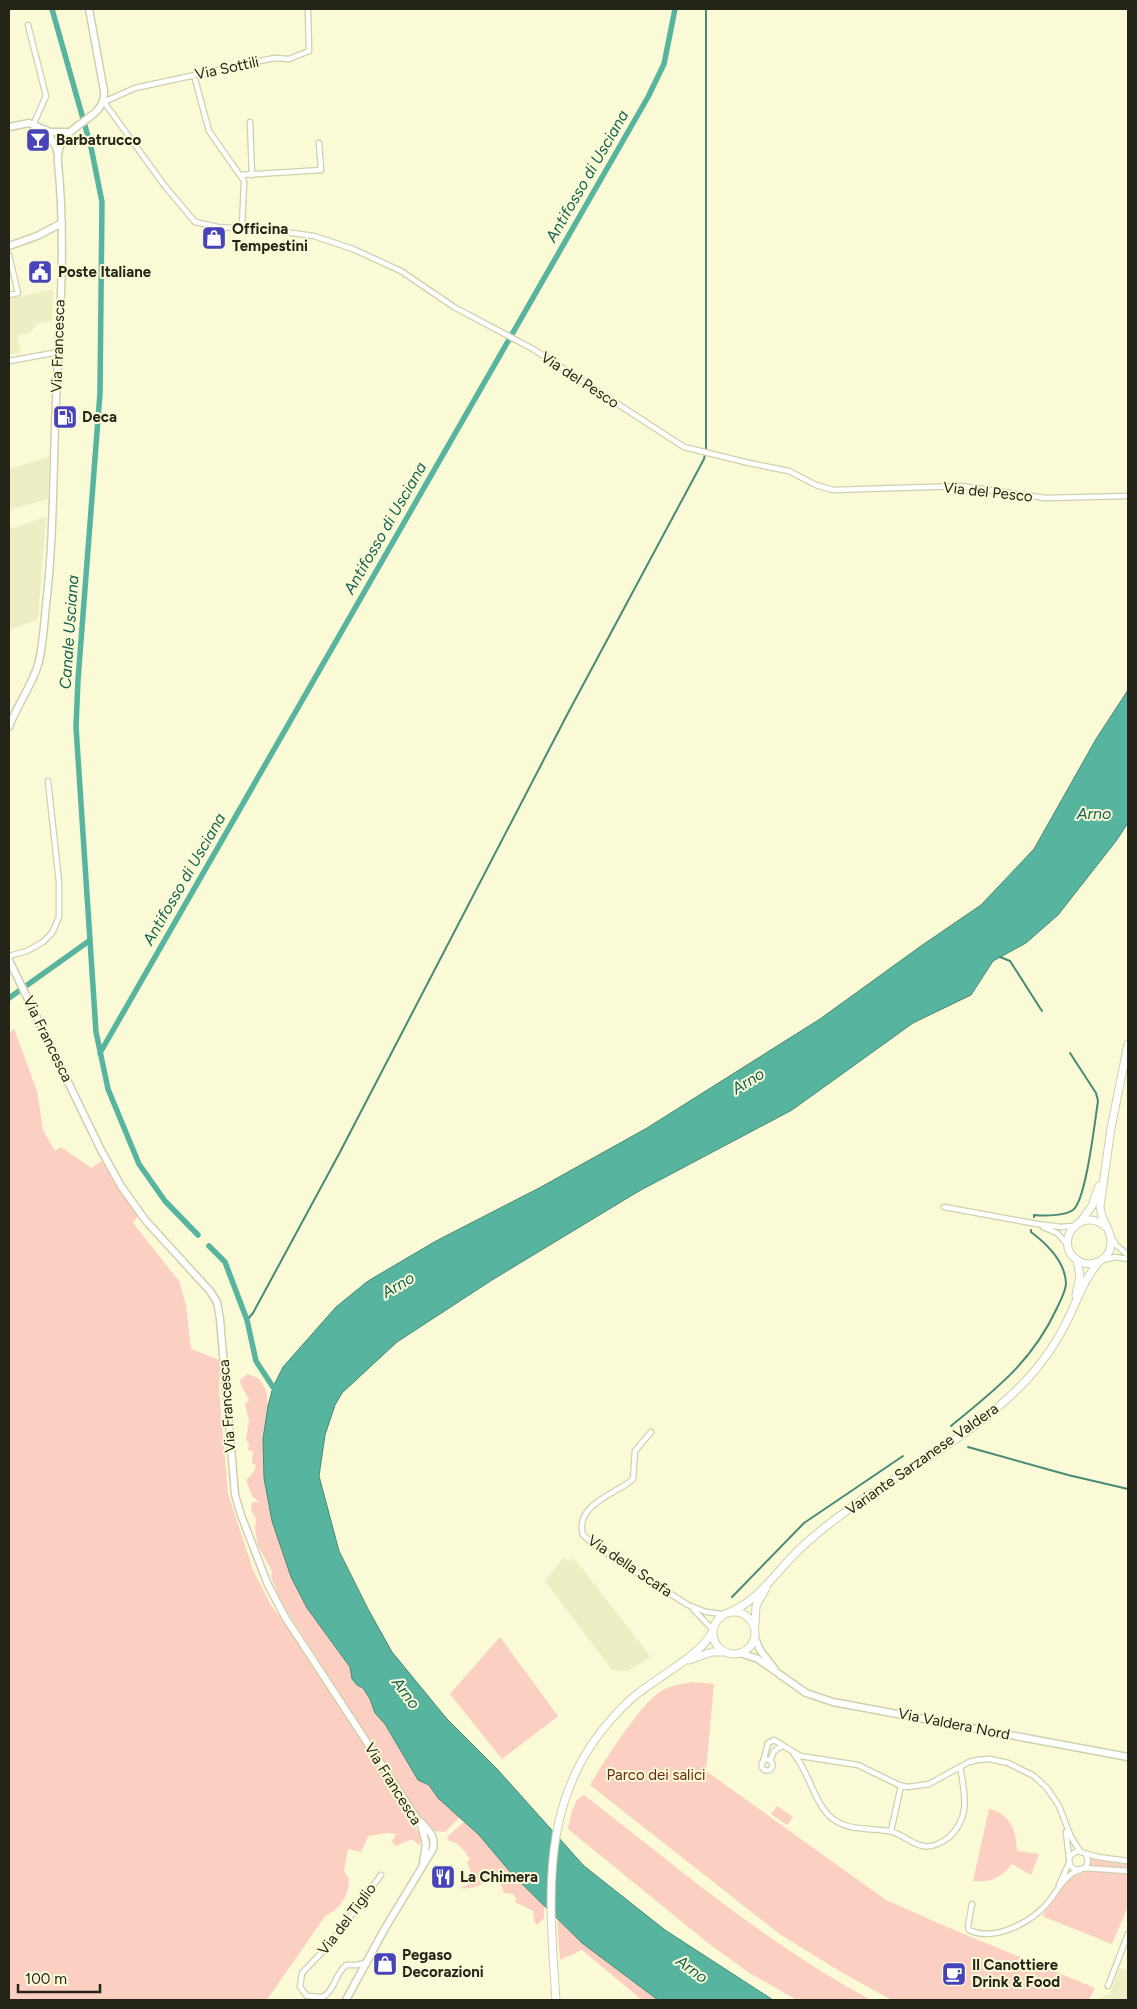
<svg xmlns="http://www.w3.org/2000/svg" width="1137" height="2009" font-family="Figtree,sans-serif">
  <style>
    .built { fill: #eeeec4 }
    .green { fill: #fbcfc1 }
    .water { fill: #57b59f; stroke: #488a76 }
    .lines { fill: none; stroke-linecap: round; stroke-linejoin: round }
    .stream { stroke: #488a76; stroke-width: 2 }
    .canal { stroke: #57b59f; stroke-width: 5.5 }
    .street-casing { stroke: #d0d0ae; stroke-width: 7 }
    .secondary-casing { stroke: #d0d0ae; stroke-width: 9 }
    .primary-casing { stroke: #d0d0ae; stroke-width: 9 }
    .street { stroke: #fff; stroke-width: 4.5 }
    .secondary { stroke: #fff; stroke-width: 6 }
    .primary { stroke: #fff; stroke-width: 7 }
    .labels { text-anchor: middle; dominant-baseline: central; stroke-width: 4; stroke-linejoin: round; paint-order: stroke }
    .street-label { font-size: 15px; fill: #252418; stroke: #fafad7 }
    .poi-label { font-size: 15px; font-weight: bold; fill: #252418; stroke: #fafad7; text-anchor: start }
    .park-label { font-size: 15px; fill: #6a2811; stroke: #fafad7 }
    .water-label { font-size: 16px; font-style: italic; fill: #156151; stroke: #fafad7 }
  </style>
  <rect width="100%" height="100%" fill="#fafad7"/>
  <path class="built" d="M53,289L52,321L36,324L31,332L17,336L21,352L9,355V299Z
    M49,457L48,499L9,510V469Z
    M46,517L38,619L9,630V529Z
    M564,1557L568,1562L574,1558L651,1657L628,1671L612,1670L545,1581Z
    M1120,1968L1128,1970V2000H1098L1105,1995H1109Z"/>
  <path class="green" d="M14,1029L37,1091L43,1130L55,1151L61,1147L91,1168L102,1161L138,1216L133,1223L179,1281L186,1305L191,1349L220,1360L219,1390L228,1493L253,1570L271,1605L300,1645L411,1819L421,1838L420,1846L412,1839L396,1846L392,1842L396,1834L389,1833L368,1836L361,1852L348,1849L344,1871L349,1879C349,1896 340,1909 325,1916L267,2000H9V1033Z
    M248,1374L258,1378L266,1390L268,1405L263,1439L272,1521L291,1577L307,1608L350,1667L352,1679L357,1685L363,1688L370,1699L375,1713L385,1724L418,1780L429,1785L438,1798L460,1817L445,1832L433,1831L418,1815L280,1600L271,1577L272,1571L258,1546L255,1529L256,1519L251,1510L252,1502H259L252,1496L246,1480L254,1472L256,1465L252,1464L253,1451L248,1450L249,1443L246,1440L249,1421L245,1404L249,1400L240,1383L241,1379Z
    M500,1637L558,1716L502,1759L450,1694Z
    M693,1682L714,1684L706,1771L886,1900L954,1930L1095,1988L1089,2000H892L841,1972L781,1935L590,1785C603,1763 642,1701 663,1690C672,1685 682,1684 693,1682Z
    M584,1795C677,1867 767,1944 871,2000H797L748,1972L708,1943L568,1829C571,1817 572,1800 584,1795Z
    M777,1806L793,1817L787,1825L771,1814Z
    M989,1809C1011,1814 1016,1831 1017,1851L1039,1854L1031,1875L1012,1864C1002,1877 991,1883 973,1881Z
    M464,1822L479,1835L512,1874L544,1905V1918L537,1925L534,1921L533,1911L515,1902L516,1898L513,1894L504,1893C502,1884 497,1879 488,1878C482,1886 469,1890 460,1888L474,1881L467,1862L470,1859C465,1852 459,1842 449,1841L447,1837Z
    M1089,1857L1097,1860L1128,1864V1869L1088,1866Z
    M1090,1870L1128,1873V1906L1112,1944L1042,1916L1070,1878Z
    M557,1918L582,1943L658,2000H642L582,1950L560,1960Z"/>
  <path class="water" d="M1128,690V823L1116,841L1058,915L1026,943L993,961L971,995L913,1023L792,1110L639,1191L492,1280L397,1342L342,1393L335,1405L325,1435L319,1476L339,1551L368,1609L392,1652L447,1719L498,1770L584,1866L665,1930L773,2000H658L582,1943L512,1874L479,1835L438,1798L429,1785L418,1780L385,1724L375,1713L370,1699L363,1688L357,1685L352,1679L350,1667L307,1608L291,1577L272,1521L264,1478L263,1439L268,1406L273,1387L283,1367L336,1307L368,1281L436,1241L541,1187L647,1128L820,1019L921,946L981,905L1034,849L1096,739Z"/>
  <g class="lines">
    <path class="stream" d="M1000,957L1010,961L1042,1011
      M1034,1217V1215C1045,1216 1064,1216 1073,1210C1086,1201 1095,1120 1098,1101L1096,1093L1070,1053
      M247,1320L253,1313L339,1154L568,713L704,459L706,450V9
      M951,1426C996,1389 1032,1362 1057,1308C1060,1301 1066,1291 1066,1283C1065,1261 1047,1244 1031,1232V1230
      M968,1447L1068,1475L1128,1489
      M732,1597L804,1523L903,1456"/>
    <path class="canal" d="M52,9L91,147L102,202L100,393L78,680L76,727L96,1032L108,1089L139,1164L165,1201L198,1235
      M9,998L89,941
      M100,1053L648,97L664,64L675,9
      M209,1246L225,1262L247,1320L256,1361L273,1387L280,1389"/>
    <defs>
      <path id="street" d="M308,9L309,51L289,59L274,58L135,88L104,102L164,185L195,222L218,227L278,231L314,236L353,249L401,271L454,307L533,349L684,447L749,463L789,471L816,485L833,490L961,486L1045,498L1128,496
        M28,25L46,96L34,123
        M194,75L209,131L244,181L242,228
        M250,122L252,175
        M240,175L321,170L319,143
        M9,255L18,293L9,295
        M9,361L59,352
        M9,956L27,951L43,942L52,933L59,917V882L48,781
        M944,1207L1037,1224L1061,1227L1073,1226
        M1043,1227L1057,1233L1067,1244
        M1112,1238L1117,1246L1128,1255
        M1103,1260L1115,1257L1128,1259
        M651,1432L635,1451L633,1479C617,1494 574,1504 583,1535L597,1547L688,1605L706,1612L722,1614
        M693,1609L713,1630
        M794,1754C809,1772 815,1806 833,1819C849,1831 871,1828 889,1831C901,1833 911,1844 923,1846C932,1848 941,1843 948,1838C971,1818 965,1794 960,1767
        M761.5 1765a5.5 5.5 0 1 1 11 0a5.5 5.5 0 1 1-11 0Z
        M770,1761L774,1751L782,1746
        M763,1762L768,1743L774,1740L800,1756L858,1765L899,1785L908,1787L929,1784L969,1762L977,1760L990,1759L1008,1763L1034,1776L1047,1788L1059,1806L1071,1837L1080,1851
        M891,1831L901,1786
        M1066,1832L1069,1858
        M1086,1854L1088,1862L1085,1868L1077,1870C1070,1868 1068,1863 1070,1856L1077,1851L1098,1857L1128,1861
        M1085,1868L1128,1871
        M1059,1885L1069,1863
        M972,1904L968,1926L969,1930C994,1942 1029,1923 1046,1905C1057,1893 1064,1874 1080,1870
        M365,1963L357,1965H346C335,1974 335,1990 323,1997L307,1996L300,1987L302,1973L328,1946L381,1875
        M1108,1986L1128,1934"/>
      <path id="secondary" d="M9,127L29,123L50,132H69
        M46,130L56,147L57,152
        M9,246L37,236L62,223
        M9,727C17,705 31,687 38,665C43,646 44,625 46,605C53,546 53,487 55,427C58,339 67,250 58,163C54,122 107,123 104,91L89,9
        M9,960L101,1150L121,1186L146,1221L210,1291L217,1302L220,1319L235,1495L241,1515L268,1585L285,1617L421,1825L426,1844L423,1863
        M755,1638L760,1650L774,1668
        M740,1653L758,1659L806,1693L833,1702L1128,1757
        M346,2000L384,1930L433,1849C436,1836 429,1831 421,1822"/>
      <path id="primary" d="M1081,1221L1092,1206L1099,1186
        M1106,1227C1081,1204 1052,1243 1077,1260C1091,1270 1111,1259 1111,1243C1112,1230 1100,1220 1100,1206L1111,1128L1128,1044
        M1076,1295L1080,1276L1077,1260
        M732,1611C761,1599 780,1566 804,1545C874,1481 968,1446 1031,1375C1044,1360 1056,1343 1065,1325C1076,1304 1083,1280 1099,1262
        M713 1633a21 21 0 1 1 42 0a21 21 0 1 1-42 0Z
        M755,1624L756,1606L766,1588
        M689,1660L712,1652H724
        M556,2000C548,1885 538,1785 631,1699C653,1679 701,1656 712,1632"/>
    </defs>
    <use href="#street" class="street-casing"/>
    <use href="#secondary" class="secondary-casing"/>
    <use href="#primary" class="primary-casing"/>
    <use href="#street" class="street"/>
    <use href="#secondary" class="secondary"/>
    <use href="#primary" class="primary"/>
  </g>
  <defs>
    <symbol id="bar-square" viewBox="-11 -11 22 22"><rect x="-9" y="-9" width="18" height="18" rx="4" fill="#4743b9" stroke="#fafad7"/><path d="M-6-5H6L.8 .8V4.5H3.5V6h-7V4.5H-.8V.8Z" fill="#fff"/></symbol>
    <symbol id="shop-square" viewBox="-11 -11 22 22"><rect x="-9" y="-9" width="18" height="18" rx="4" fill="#4743b9" stroke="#fafad7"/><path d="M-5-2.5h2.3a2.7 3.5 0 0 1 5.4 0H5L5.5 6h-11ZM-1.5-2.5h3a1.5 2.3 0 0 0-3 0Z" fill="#fff"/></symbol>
    <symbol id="civic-square" viewBox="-11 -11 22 22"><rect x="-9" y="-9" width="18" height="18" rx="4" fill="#4743b9" stroke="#fafad7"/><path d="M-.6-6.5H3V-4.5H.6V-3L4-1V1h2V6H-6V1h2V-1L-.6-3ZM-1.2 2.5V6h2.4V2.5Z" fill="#fff"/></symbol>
    <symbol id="fuel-square" viewBox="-11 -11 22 22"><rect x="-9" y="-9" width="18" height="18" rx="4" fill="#4743b9" stroke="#fafad7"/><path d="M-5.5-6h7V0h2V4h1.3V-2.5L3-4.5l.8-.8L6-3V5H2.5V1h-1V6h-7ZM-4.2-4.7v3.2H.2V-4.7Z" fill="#fff"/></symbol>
    <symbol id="restaurant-square" viewBox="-11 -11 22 22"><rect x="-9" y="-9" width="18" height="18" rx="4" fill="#4743b9" stroke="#fafad7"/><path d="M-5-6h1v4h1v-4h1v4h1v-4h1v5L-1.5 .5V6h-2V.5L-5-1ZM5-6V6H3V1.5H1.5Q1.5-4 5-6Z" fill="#fff"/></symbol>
    <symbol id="cafe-square" viewBox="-11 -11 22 22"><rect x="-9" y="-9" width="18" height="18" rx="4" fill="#4743b9" stroke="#fafad7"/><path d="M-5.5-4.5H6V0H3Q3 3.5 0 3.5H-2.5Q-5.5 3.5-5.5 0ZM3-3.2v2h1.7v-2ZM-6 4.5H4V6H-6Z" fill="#fff"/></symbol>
  </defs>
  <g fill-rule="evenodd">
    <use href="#bar-square" x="24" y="126" width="28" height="28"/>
    <use href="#shop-square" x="200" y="224" width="28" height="28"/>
    <use href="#civic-square" x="26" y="258" width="28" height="28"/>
    <use href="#fuel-square" x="51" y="403" width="28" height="28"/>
    <use href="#restaurant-square" x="429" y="1863" width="28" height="28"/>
    <use href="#shop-square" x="371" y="1950" width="28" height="28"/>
    <use href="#cafe-square" x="940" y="1960" width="28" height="28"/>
  </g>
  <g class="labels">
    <g class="street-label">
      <text transform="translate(227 68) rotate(-12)">Via Sottili</text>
      <text transform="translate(58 346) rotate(-88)">Via Francesca</text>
      <text transform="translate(580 380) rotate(33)">Via del Pesco</text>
      <text transform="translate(988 492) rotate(6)">Via del Pesco</text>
      <text transform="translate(48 1039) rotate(64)">Via Francesca</text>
      <text transform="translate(227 1406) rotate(-94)">Via Francesca</text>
      <text transform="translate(922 1459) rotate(-35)">Variante Sarzanese Valdera</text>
      <text transform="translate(630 1566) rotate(34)">Via della Scafa</text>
      <text transform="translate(954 1724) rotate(11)">Via Valdera Nord</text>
      <text transform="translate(393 1784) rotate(58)">Via Francesca</text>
      <text transform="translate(347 1919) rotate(-53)">Via del Tiglio</text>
    </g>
    <g class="poi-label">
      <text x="56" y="140">Barbatrucco</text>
      <text x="232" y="229">Officina<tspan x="232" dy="17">Tempestini</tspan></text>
      <text x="58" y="272">Poste Italiane</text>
      <text x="82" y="417">Deca</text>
      <text x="460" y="1877">La Chimera</text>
      <text x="402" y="1955">Pegaso<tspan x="402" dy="17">Decorazioni</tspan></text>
      <text x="972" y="1965">Il Canottiere<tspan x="972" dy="17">Drink &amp; Food</tspan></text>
    </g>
    <g class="park-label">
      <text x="656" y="1775">Parco dei salici</text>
    </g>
    <g class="water-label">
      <text transform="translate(587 176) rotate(-60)">Antifosso di Usciana</text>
      <text transform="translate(385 528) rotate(-60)">Antifosso di Usciana</text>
      <text transform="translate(69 632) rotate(-86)">Canale Usciana</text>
      <text x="1094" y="813">Arno</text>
      <text transform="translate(184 879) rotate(-60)">Antifosso di Usciana</text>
      <text transform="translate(748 1081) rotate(-32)">Arno</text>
      <text transform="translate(398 1285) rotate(-31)">Arno</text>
      <text transform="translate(406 1693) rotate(53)">Arno</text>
      <text transform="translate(692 1969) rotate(36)">Arno</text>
    </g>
  </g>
  <rect width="1137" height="2009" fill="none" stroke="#252418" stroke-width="20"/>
  <path d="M18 1984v8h82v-8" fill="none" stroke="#252418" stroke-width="2.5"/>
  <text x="25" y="1984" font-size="15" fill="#252418" stroke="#fafad7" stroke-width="4" paint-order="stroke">100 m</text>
</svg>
